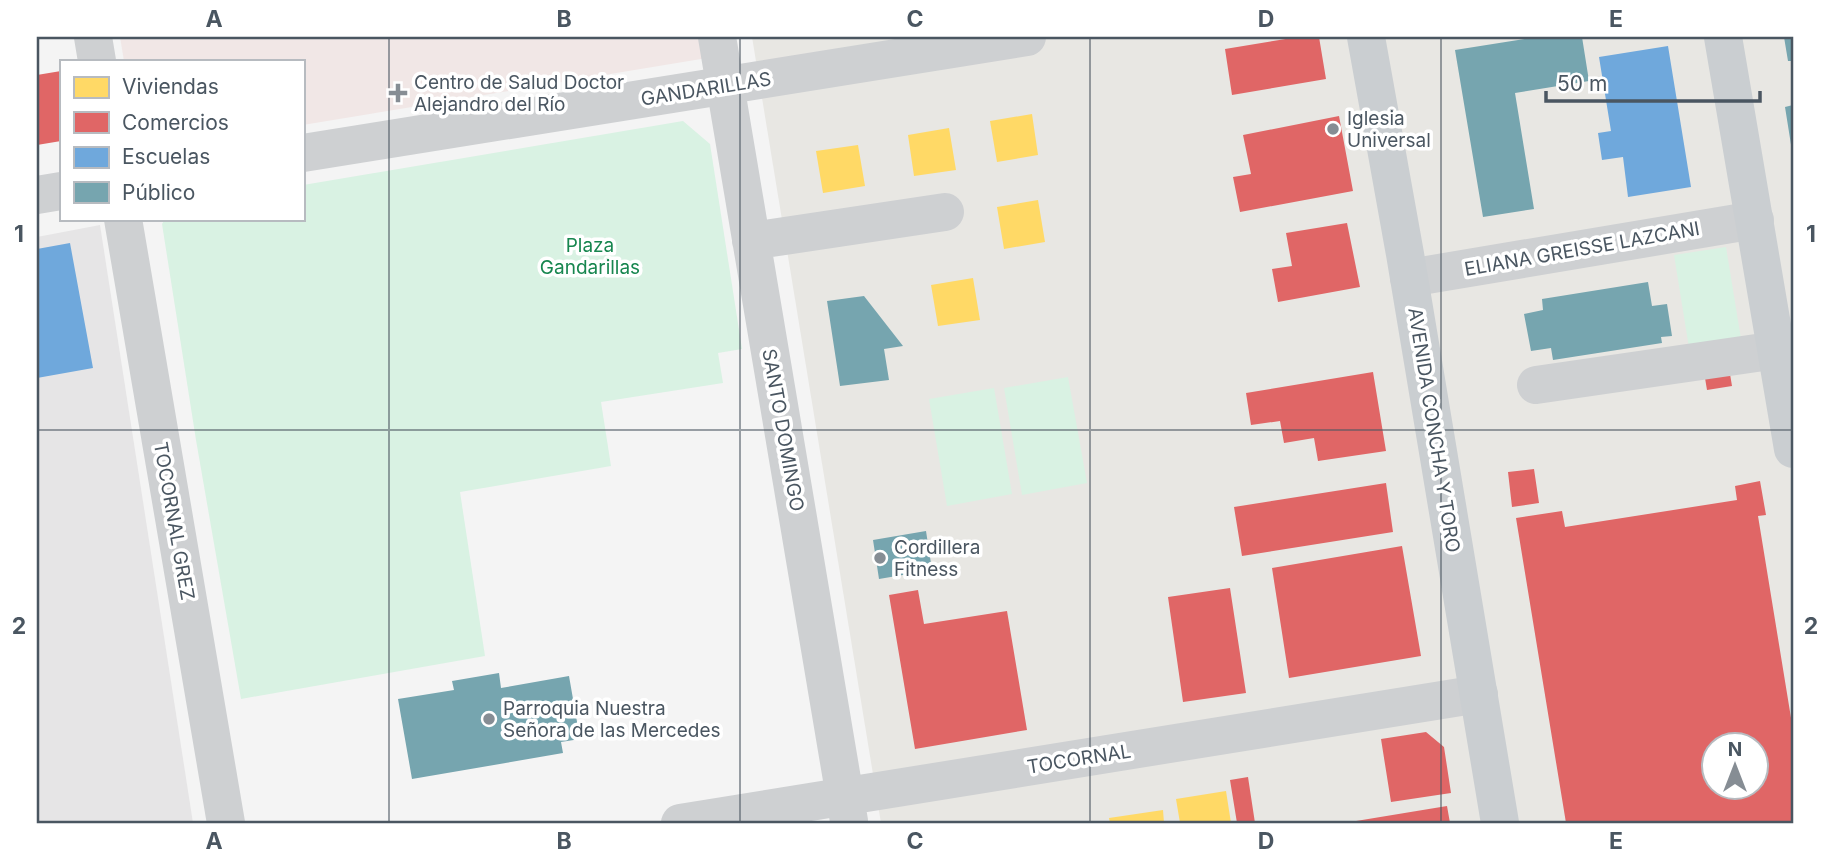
<svg xmlns="http://www.w3.org/2000/svg" width="1830" height="860" font-family="Inter,sans-serif">
  <style>
    .commercial { fill: #e8e7e3; fill-rule: evenodd }
    .education { fill: #e6e5e6 }
    .medical { fill: #f1e7e6 }
    .green { fill: #d9f2e3 }
    .homes { fill: #ffd966 }
    .shops { fill: #e06666; fill-rule: evenodd }
    .schools { fill: #6fa8dc }
    .public { fill: #76a5af }
    .lines { fill: none; stroke-linecap: round; stroke-linejoin: round }
    .minor { stroke: #ced0d2; stroke-width: 38 }
    .major { stroke: #caced1; stroke-width: 38 }
    .grid { fill: none; stroke: #4a5661; stroke-width: 2; stroke-opacity: 0.55 }
    .poi-dot { fill: #868d94; stroke: #fff; stroke-width: 2.5 }
    .labels { text-anchor: middle; dominant-baseline: central; stroke-width: 7; stroke-linejoin: round; paint-order: stroke }
    .poi-label { font-size: 19px; fill: #4a5661; stroke: #fff; text-anchor: start }
    .street-label { font-size: 19px; fill: #4a5661; stroke: #fff }
    .park-label { font-size: 19px; fill: #17864f; stroke: #fff }
    .neatline { fill: none; stroke: #4a5661; stroke-width: 2.5 }
    .grid-label { font-size: 23px; text-anchor: middle; font-weight: bold; fill: #4a5661 }
  </style>
  <rect width="100%" height="100%" fill="#f4f4f4"/>
  <path class="commercial" d="M752,37H1793V823H881ZM1714,744H1756V786H1714Z"/>
  <path class="education" d="M100,225L193,823H37V237Z"/>
  <path class="medical" d="M120,37H710L713,57L303,125V61H124Z"/>
  <path class="green" d="M683,121L710,144L742,349L718,353L723,383L601,402L611,466L460,492L485,656L241,699L196,440L162,224L165,219H303V185Z
    M1726,247L1742,345L1690,354L1674,255Z
    M1068,377L1087,483L1022,495L1004,388Z
    M994,388L1012,494L947,506L929,399Z"/>
  <path class="homes" d="M1032,114L1038,155L997,162L990,121Z
    M949,128L956,170L914,176L908,135Z
    M858,145L865,186L823,193L816,151Z
    M1038,200L1045,242L1004,249L997,207Z
    M973,278L980,320L938,326L931,285Z
    M1226,791L1231,823H1180L1176,799Z
    M1163,810L1164,823H1110L1109,818Z"/>
  <path class="shops" d="M1298,37H1319L1326,79L1232,95L1225,49Z
    M61,71V141L37,145V75Z
    M1339,116L1353,191L1240,212L1233,177L1251,174L1243,135Z
    M1347,223L1360,287L1278,302L1272,269L1292,266L1286,233Z
    M1729,368L1732,386L1707,390L1704,372Z
    M1373,372L1386,451L1318,461L1314,438L1284,443L1280,421L1251,425L1246,393Z
    M1534,469L1539,503L1512,507L1508,472Z
    M1760,481L1766,515L1758,516L1792,724H1793V823H1566L1516,518L1562,511L1565,527L1737,500L1735,486ZM1714,744H1756V786H1714Z
    M1386,483L1393,532L1242,556L1234,507Z
    M1402,546L1421,656L1289,678L1272,568Z
    M1230,588L1246,693L1183,702L1168,597Z
    M918,590L924,624L1007,611L1027,730L915,749L889,595Z
    M1426,732L1444,747L1451,793L1391,802L1381,739Z
    M1248,777L1255,823H1237L1230,780Z
    M1447,806L1450,823H1350V822Z"/>
  <path class="schools" d="M1668,46L1691,187L1628,197L1623,157L1602,160L1598,133L1611,131L1599,57Z
    M70,243L93,368L37,378V249Z"/>
  <path class="public" d="M1537,37H1582L1589,81L1515,93L1534,209L1483,217L1455,50Z
    M1784,37H1793V61H1788Z
    M1793,105V151H1792L1785,107Z
    M1648,282L1652,306L1667,304L1672,336L1661,337L1662,343L1553,360L1551,348L1531,351L1524,314L1543,310L1542,299Z
    M864,296L903,346L884,349L889,380L840,386L827,301Z
    M926,531L932,570L879,579L873,540Z
    M499,673L501,688L569,676L580,739L561,742L563,753L412,779L398,699L454,690L452,681Z"/>
  <g class="lines">
    <path class="minor" d="M93,37L97,61
      M717,37L849,821
      M303,153L1027,37
      M37,195L61,191
      M123,219L226,823
      M751,241L945,212
      M1409,278L1755,220
      M1536,385L1777,350
      M680,823L1479,694"/>
    <path class="major" d="M1366,37L1405,254L1500,823
      M1723,37L1793,449"/>
  </g>
  <path class="grid" d="M389,37V823M740,37V823M1090,37V823M1441,37V823M37,430H1793"/>
  <g class="poi-dot">
    <path d="M394.5 82.5h7v7h7v7h-7v7h-7v-7h-7v-7h7z"/>
    <circle cx="1333" cy="129" r="7"/>
    <circle cx="880" cy="558" r="7"/>
    <circle cx="489" cy="719" r="7"/>
  </g>
  <g class="labels">
    <g class="poi-label">
      <text x="414" y="82">Centro de Salud Doctor<tspan x="414" dy="22">Alejandro del Río</tspan></text>
      <text x="1347" y="118">Iglesia<tspan x="1347" dy="22">Universal</tspan></text>
      <text x="894" y="547">Cordillera<tspan x="894" dy="22">Fitness</tspan></text>
      <text x="503" y="708">Parroquia Nuestra<tspan x="503" dy="22">Señora de las Mercedes</tspan></text>
    </g>
    <g class="street-label">
      <text transform="translate(706 89) rotate(-9)">GANDARILLAS</text>
      <text transform="translate(1582 249) rotate(-10)">ELIANA GREISSE LAZCANI</text>
      <text transform="translate(783 430) rotate(80)">SANTO DOMINGO</text>
      <text transform="translate(1434 430) rotate(81)">AVENIDA CONCHA Y TORO</text>
      <text transform="translate(174 521) rotate(80)">TOCORNAL GREZ</text>
      <text transform="translate(1079 759) rotate(-9)">TOCORNAL</text>
    </g>
    <g class="park-label">
      <text x="590" y="245">Plaza<tspan x="590" dy="22">Gandarillas</tspan></text>
    </g>
  </g>
  <rect width="1830" height="860" fill="none" stroke="#ffffff" stroke-width="77"/>
  <rect x="60" y="60" width="245" height="161" fill="#ffffff" stroke="#b7bbc0" stroke-width="2"/>
  <rect x="74" y="77" width="35" height="21" fill="#ffd966" stroke="#b7bbc0" stroke-width="2"/>
  <text x="122" y="94" font-size="21" fill="#4a5661">Viviendas</text>
  <rect x="74" y="112" width="35" height="21" fill="#e06666" stroke="#b7bbc0" stroke-width="2"/>
  <text x="122" y="130" font-size="21" fill="#4a5661">Comercios</text>
  <rect x="74" y="147" width="35" height="21" fill="#6fa8dc" stroke="#b7bbc0" stroke-width="2"/>
  <text x="122" y="164" font-size="21" fill="#4a5661">Escuelas</text>
  <rect x="74" y="182" width="35" height="21" fill="#76a5af" stroke="#b7bbc0" stroke-width="2"/>
  <text x="122" y="200" font-size="21" fill="#4a5661">Público</text>
  <g transform="translate(1735 766)"><circle r="33" fill="#ffffff" stroke="#b7bbc0" stroke-width="2"/>
  <path d="M0-5L12 26L0 18L-12 26Z" fill="#868d94"/>
  <text y="-10" font-size="19" font-weight="bold" text-anchor="middle" fill="#4a5661">N</text>
  </g>
  <path d="M1546 91v10h214v-10" fill="none" stroke="#4a5661" stroke-width="3.5"/>
  <text x="1557" y="91" font-size="21" fill="#4a5661" stroke="#ffffff" stroke-width="5" paint-order="stroke">50 m</text>
  <rect x="38" y="38" width="1754" height="784" class="neatline"/>
  <g class="grid-label">
    <text x="214" y="27">A</text>
    <text x="564" y="27">B</text>
    <text x="915" y="27">C</text>
    <text x="1266" y="27">D</text>
    <text x="1616" y="27">E</text>
    <text x="19" y="242">1</text>
    <text x="1811" y="242">1</text>
    <text x="19" y="634">2</text>
    <text x="1811" y="634">2</text>
    <text x="214" y="849">A</text>
    <text x="564" y="849">B</text>
    <text x="915" y="849">C</text>
    <text x="1266" y="849">D</text>
    <text x="1616" y="849">E</text>
  </g>
</svg>
